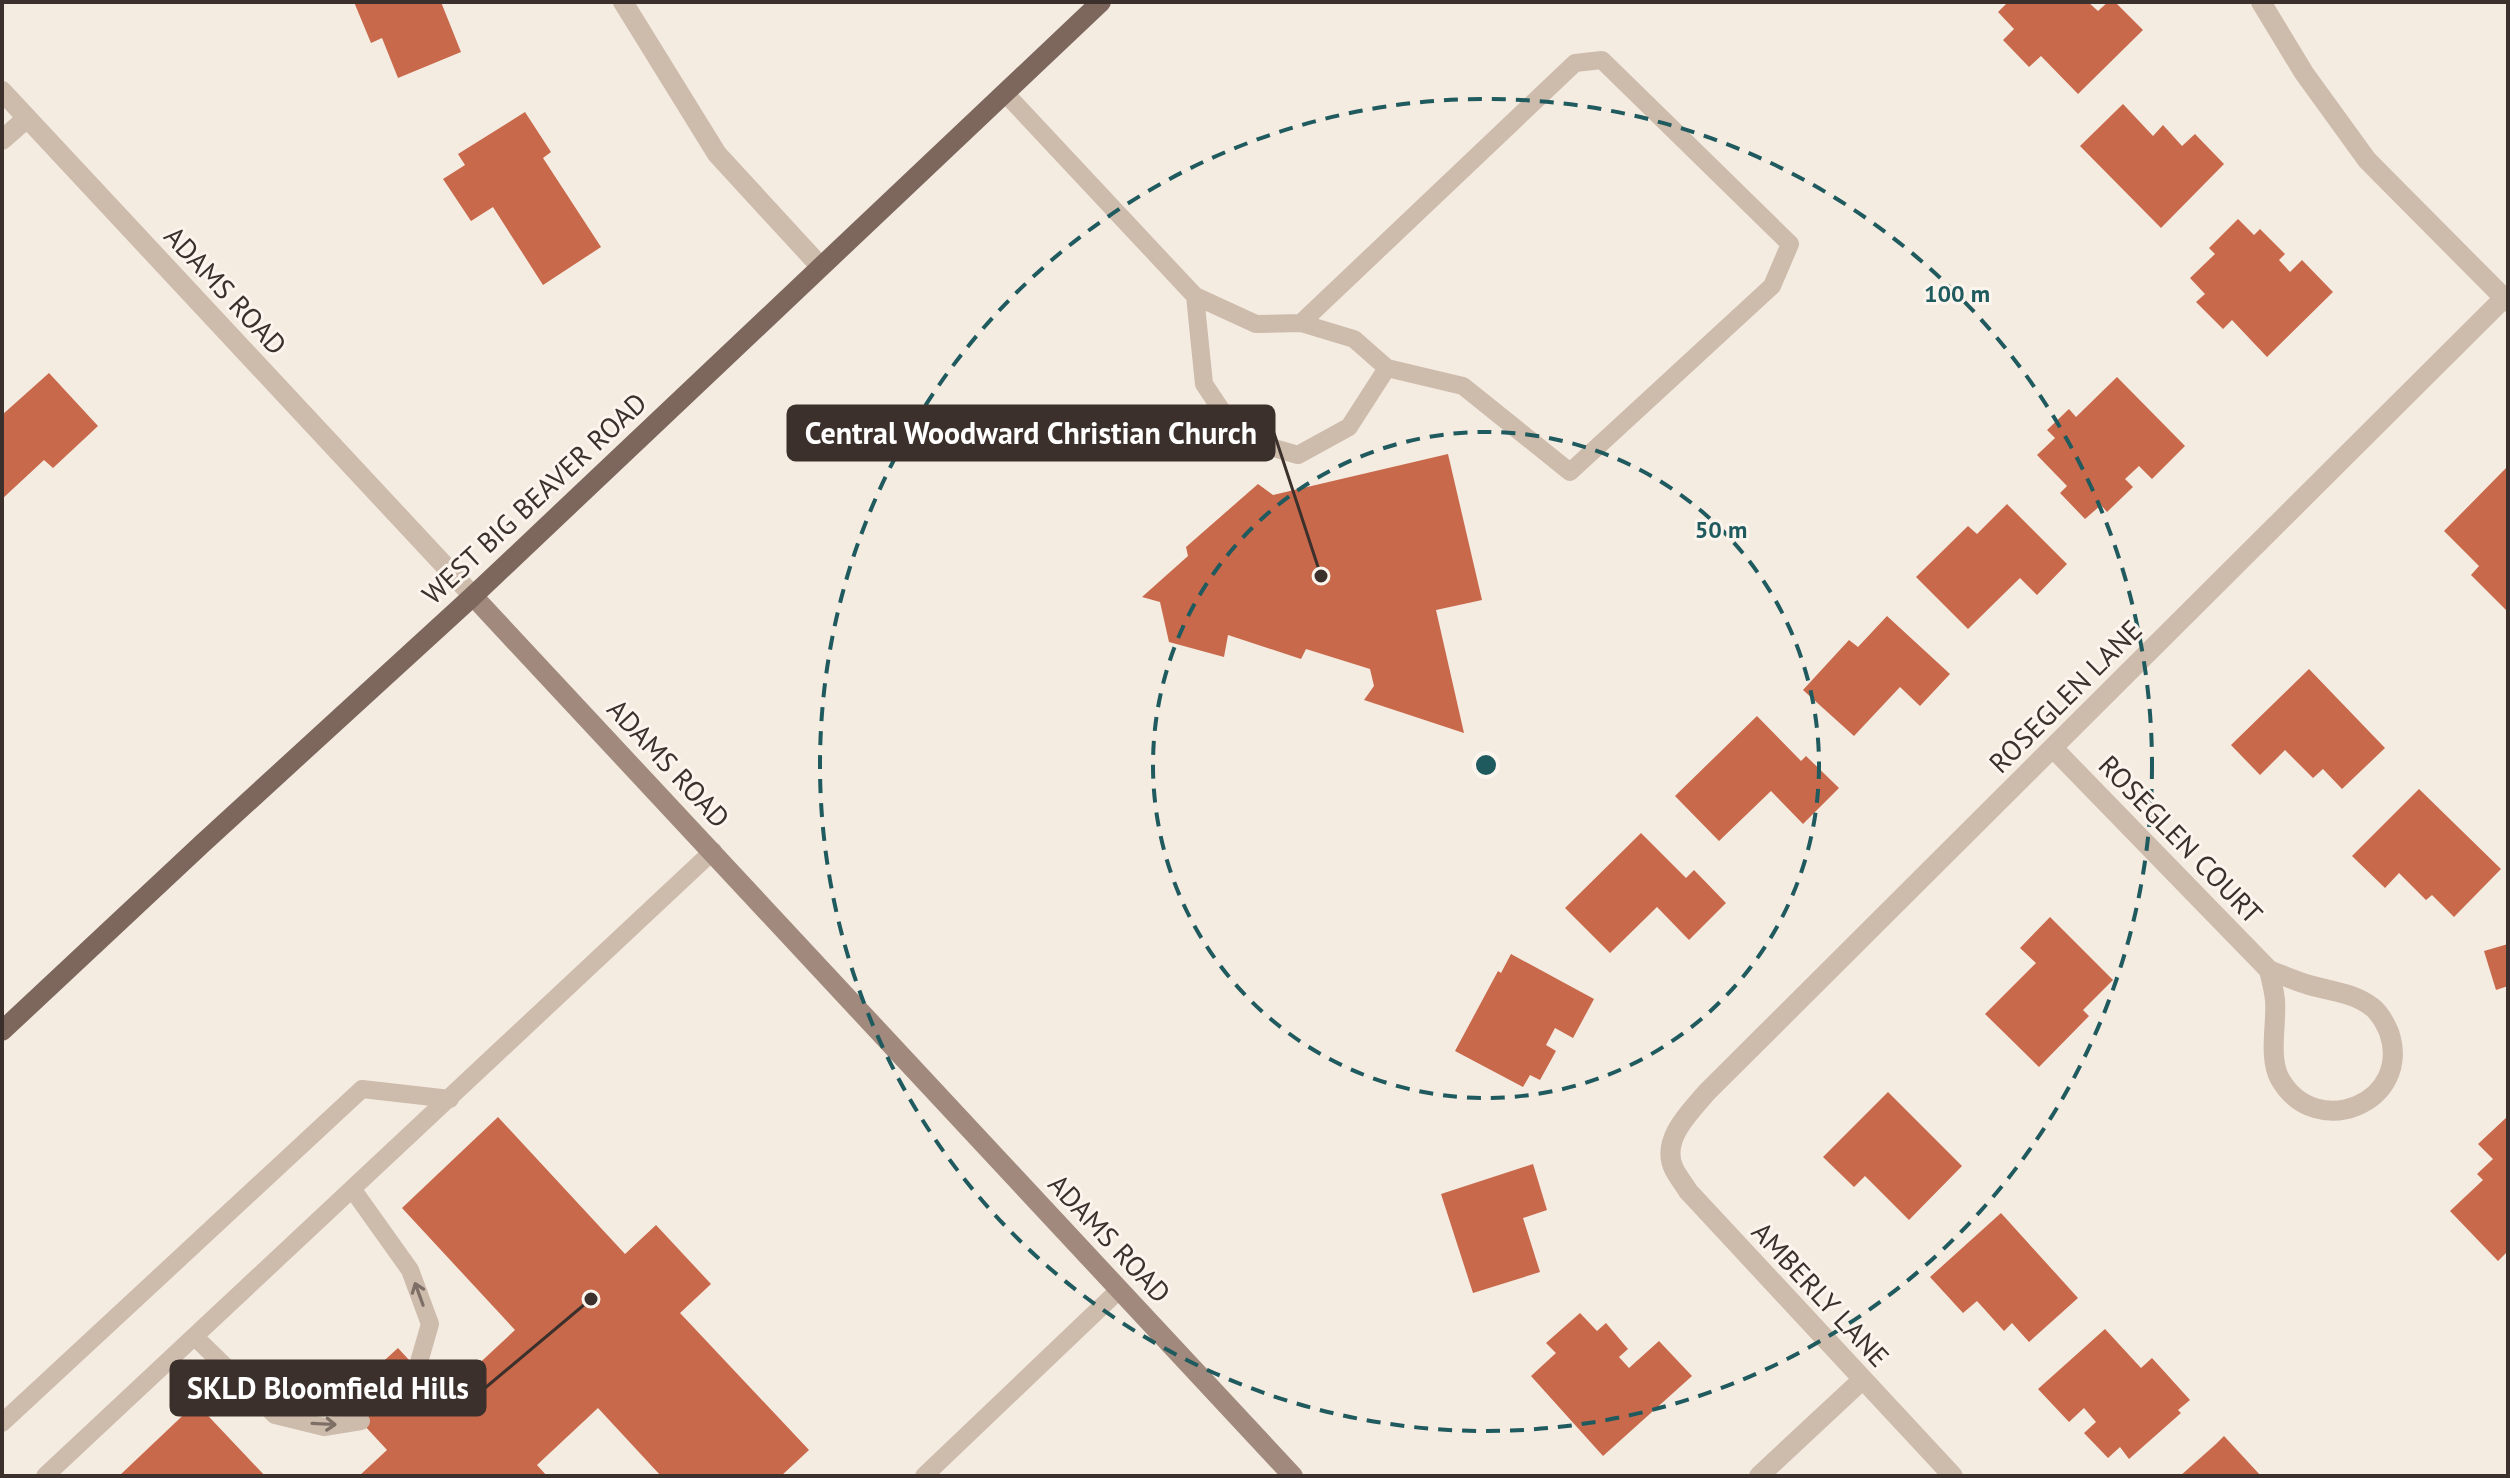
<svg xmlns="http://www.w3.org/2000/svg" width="2510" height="1478" font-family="'PT Sans',sans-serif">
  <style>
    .building { fill: #c8694b }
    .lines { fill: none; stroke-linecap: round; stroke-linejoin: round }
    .service { stroke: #cdbbac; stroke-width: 18 }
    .minor { stroke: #cdbbac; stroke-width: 20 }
    .tertiary { stroke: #cdbbac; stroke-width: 20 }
    .secondary { stroke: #a18a7d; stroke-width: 20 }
    .primary { stroke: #7d675c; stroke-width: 20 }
    .oneway { stroke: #7d6f65 }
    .ring { fill: none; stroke: #1f5a5e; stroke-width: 4; stroke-dasharray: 14 10 }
    .labels { text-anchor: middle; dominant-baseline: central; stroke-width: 6; stroke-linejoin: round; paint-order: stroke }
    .street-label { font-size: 28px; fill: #3b302b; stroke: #fbf5ee }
    .centre { fill: #1f5a5e; stroke: #fbf5ee; stroke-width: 4 }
    .ring-label { font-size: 24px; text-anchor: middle; font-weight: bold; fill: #1f5a5e; stroke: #fbf5ee; stroke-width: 6; stroke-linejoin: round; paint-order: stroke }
    .leader { fill: none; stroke: #3b302b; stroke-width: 3 }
    .callout-dot { fill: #3b302b; stroke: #fbf5ee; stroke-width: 3 }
    .callout { fill: #3b302b; stroke: #3b302b; stroke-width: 3 }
    .callout-label { font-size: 30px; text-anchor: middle; font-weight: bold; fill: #fff }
  </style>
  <rect width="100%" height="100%" fill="#f4ebe1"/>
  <path class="building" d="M354,2H441L461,52L398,78L382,38L371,43Z
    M2008,2H2088L2098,11L2108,2H2115L2143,30L2078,94L2041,56L2029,67L2003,40L2014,29L1998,12Z
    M2123,104L2153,136L2163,125L2182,146L2195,134L2224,164L2161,228L2080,146Z
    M525,112L551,152L543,158L601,247L543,285L493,207L471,221L443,179L465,165L458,154Z
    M2238,219L2254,235L2260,229L2285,254L2279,260L2290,272L2302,260L2333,292L2267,357L2232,320L2223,329L2196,302L2205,294L2190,278L2215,254L2209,248Z
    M49,373L98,426L53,468L44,460L2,499V415Z
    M2117,377L2185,446L2152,479L2139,466L2125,479L2133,487L2107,512L2101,505L2085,519L2060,493L2067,486L2037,455L2055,438L2047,430L2069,409L2076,417Z
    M1448,454L1482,600L1436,610L1464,733L1364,700L1374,686L1370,669L1306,649L1301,659L1228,635L1224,657L1169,642L1160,602L1142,597L1188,556L1186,547L1258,484L1273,495Z
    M2508,466V612L2471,575L2479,566L2444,531Z
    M2007,504L2067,564L2037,595L2020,578L1968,629L1916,577L1968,526L1977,534Z
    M1887,616L1950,674L1920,706L1900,687L1854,736L1803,690L1849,640L1858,647Z
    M2309,669L2385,748L2342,789L2323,769L2313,778L2285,750L2260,775L2231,745Z
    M1757,716L1801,761L1806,756L1839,788L1803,824L1771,791L1719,841L1675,796Z
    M2419,789L2501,869L2454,917L2432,895L2426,900L2399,873L2385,888L2352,856Z
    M1641,833L1686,878L1694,870L1726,903L1689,940L1657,907L1610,953L1565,908Z
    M2050,917L2113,980L2083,1010L2089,1016L2039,1067L1985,1014L2036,963L2020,948Z
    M2508,944V986L2496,990L2484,951Z
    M1511,954L1594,999L1573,1038L1555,1028L1546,1045L1556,1051L1540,1080L1530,1075L1523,1087L1455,1051L1498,971L1501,973Z
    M1888,1092L1962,1166L1909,1220L1865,1176L1854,1187L1823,1157Z
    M2508,1116V1251L2498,1261L2450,1211L2483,1180L2477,1174L2493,1159L2478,1144Z
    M498,1117L625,1254L656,1225L711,1284L680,1313L809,1450L781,1476H661L598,1408L537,1465L547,1476H359L387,1450L341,1400L398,1348L443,1397L515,1330L402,1208Z
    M1533,1164L1547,1210L1523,1218L1540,1272L1473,1293L1441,1194Z
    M2001,1213L2078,1298L2029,1342L2012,1323L2004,1331L1977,1301L1963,1313L1930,1277Z
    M1580,1313L1597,1331L1606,1323L1628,1349L1619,1357L1629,1368L1659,1341L1692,1376L1603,1456L1531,1376L1556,1353L1546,1343Z
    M2105,1329L2141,1368L2152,1358L2190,1400L2178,1410L2181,1413L2129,1459L2120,1447L2108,1458L2084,1433L2096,1422L2084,1408L2069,1422L2038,1389Z
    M196,1403L265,1476H119Z
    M2224,1436L2261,1476H2180L2216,1444Z"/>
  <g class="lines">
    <path class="service" d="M1005,93L1195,296L1256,324L1301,323L1575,63L1602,60L1790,244L1772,286L1570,472L1463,386L1387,368L1354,339L1301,323
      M1195,296L1204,384L1240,438L1298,455L1349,427L1387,368
      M353,1190L410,1270L430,1324L417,1369
      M195,1337L275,1415L324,1427L361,1421
      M2,1423L362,1089L450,1099
      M45,1476L713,851
      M924,1476L1119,1290"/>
    <path class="minor" d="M623,2L717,154L820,266
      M2261,2L2304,73L2367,160L2508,302
      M2,140L27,118
      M2053,748L2269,970C2271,979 2274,990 2275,1000C2277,1024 2268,1057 2280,1079C2316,1142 2413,1103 2389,1032C2385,1023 2380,1013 2372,1007C2354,993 2331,991 2309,985C2295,981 2282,975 2269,970
      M1759,1476L1862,1380
      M1953,1476L1688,1191C1684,1184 1678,1177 1674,1169C1660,1140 1690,1112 1707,1092L2504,298"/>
    <path class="tertiary" d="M2,91L473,596"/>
    <path class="secondary" d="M473,596L1293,1476"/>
    <path class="primary" d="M2,1031L203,843L473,596L1101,2"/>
  </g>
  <defs><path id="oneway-shaft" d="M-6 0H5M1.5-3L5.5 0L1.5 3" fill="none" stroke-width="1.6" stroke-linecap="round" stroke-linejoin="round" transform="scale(2)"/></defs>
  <g class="oneway">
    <use href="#oneway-shaft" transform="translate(419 1294) rotate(-110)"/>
    <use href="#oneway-shaft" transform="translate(324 1424) rotate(3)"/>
  </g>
  <g class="ring">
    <circle cx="1486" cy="765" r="333"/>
    <circle cx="1486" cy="765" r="666"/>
  </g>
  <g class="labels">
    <g class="street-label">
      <text transform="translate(226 290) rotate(47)">ADAMS ROAD</text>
      <text transform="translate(534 498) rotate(-43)">WEST BIG BEAVER ROAD</text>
      <text transform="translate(2065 696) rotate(-45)">ROSEGLEN LANE</text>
      <text transform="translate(669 763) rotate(47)">ADAMS ROAD</text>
      <text transform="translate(2181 839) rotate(46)">ROSEGLEN COURT</text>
      <text transform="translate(1110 1238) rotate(47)">ADAMS ROAD</text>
      <text transform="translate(1821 1294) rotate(47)">AMBERLY LANE</text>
    </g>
  </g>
  <circle cx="1486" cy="765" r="12" class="centre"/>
  <g class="ring-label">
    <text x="1957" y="302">100 m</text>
    <text x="1721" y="538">50 m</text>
  </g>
  <path class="leader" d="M1321 576L1274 433M591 1299L485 1388"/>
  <g class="callout-dot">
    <circle cx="1321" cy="576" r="8"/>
    <circle cx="591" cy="1299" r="8"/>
  </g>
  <g class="callout">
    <rect x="788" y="406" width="486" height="54" rx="8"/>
    <rect x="171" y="1361" width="314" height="54" rx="8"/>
  </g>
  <g class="callout-label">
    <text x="1031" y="444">Central Woodward Christian Church</text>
    <text x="328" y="1399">SKLD Bloomfield Hills</text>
  </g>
  <rect width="2510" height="1478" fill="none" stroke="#3b302b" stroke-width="8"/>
</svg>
